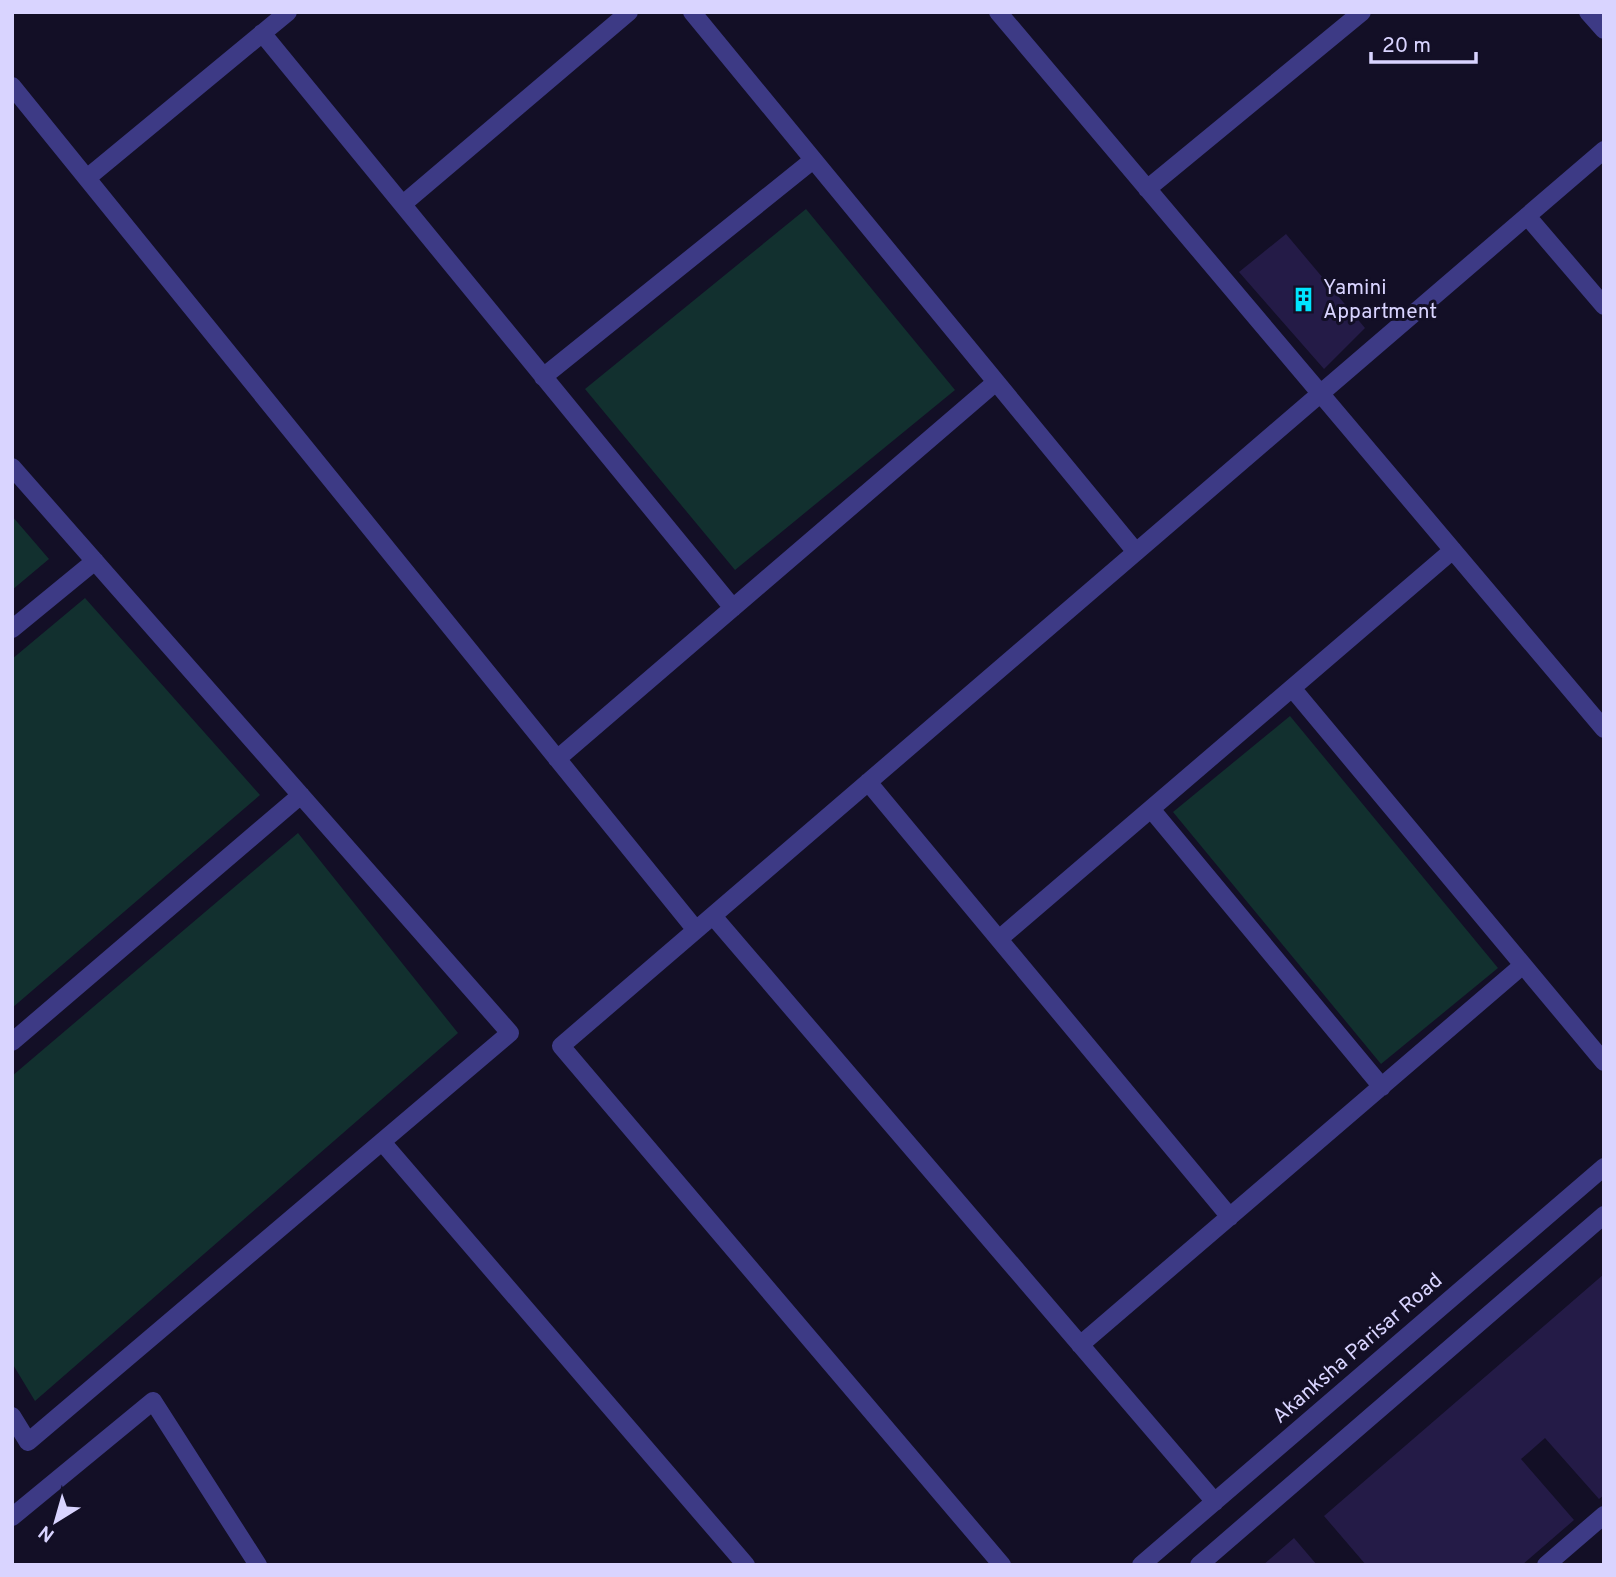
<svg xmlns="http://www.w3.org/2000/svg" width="1616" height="1577" font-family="Overpass,sans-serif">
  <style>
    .green { fill: #12302f }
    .building { fill: #241b47 }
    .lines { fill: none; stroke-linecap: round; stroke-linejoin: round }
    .minor { stroke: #3d3a85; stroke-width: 18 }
    .labels { text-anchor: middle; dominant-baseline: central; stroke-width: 6; stroke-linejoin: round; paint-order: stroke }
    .poi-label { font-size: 21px; fill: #d9d4ff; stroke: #130f26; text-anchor: start }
    .street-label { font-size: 21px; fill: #d9d4ff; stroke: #130f26 }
  </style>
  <rect width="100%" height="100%" fill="#130f26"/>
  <path class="green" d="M806,209L955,390L735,570L585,389Z
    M12,516L49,559L12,590Z
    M85,598L260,795L12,1008V659Z
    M1290,716L1498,968L1381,1064L1173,812Z
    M298,833L458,1033L35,1401L12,1363V1076Z"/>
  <path class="building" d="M1286,234L1365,328L1324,369L1239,272Z
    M1604,1274V1495L1599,1499L1545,1438L1521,1459L1574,1520L1522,1565H1366L1324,1516Z
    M1294,1538L1317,1565H1263Z"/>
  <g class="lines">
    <path class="minor" d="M692,12L1136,552
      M998,12L1604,729
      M1588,12L1604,30
      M262,33L733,608
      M12,86L696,930
      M87,178L288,12
      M1147,189L1362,12
      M403,204L629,12
      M1527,216L1604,306
      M543,377L813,160
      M12,467L510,1033L28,1442L12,1416
      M12,629L95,561
      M1292,688L1604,1062
      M557,759L996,382
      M868,782L1230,1217
      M1151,809L1382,1087
      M713,916L1215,1502
      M999,939L1453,550
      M12,1042L301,795
      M383,1143L746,1565
      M1080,1345L1523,965
      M12,1517L153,1401L258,1565
      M1002,1565L561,1046L1604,150
      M1141,1565L1604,1167
      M1199,1565L1604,1215
      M1546,1565L1604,1515"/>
  </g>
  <defs>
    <symbol id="building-bare" viewBox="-9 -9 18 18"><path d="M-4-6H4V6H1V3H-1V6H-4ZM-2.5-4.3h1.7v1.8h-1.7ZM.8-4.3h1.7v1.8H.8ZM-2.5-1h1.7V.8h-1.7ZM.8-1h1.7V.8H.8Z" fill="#00e5ff" stroke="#130f26" stroke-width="2.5" paint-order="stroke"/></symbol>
  </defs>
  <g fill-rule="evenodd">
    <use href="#building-bare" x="1286" y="282" width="35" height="35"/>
  </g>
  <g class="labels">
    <g class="poi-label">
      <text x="1323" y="288">Yamini<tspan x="1323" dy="24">Appartment</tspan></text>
    </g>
    <g class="street-label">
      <text transform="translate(1358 1349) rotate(-41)">Akanksha Parisar Road</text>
    </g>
  </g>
  <rect width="1616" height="1577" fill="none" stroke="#d9d4ff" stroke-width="28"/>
  <g transform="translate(56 1521) rotate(217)" stroke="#130f26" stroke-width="5" paint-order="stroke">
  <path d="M0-5L12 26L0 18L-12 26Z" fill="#d9d4ff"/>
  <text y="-10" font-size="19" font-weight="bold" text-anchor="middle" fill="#d9d4ff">N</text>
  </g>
  <path d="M1371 52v10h105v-10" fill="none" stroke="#d9d4ff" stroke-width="3.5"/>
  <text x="1382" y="52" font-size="21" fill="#d9d4ff" stroke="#130f26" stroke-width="5" paint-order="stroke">20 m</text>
</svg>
